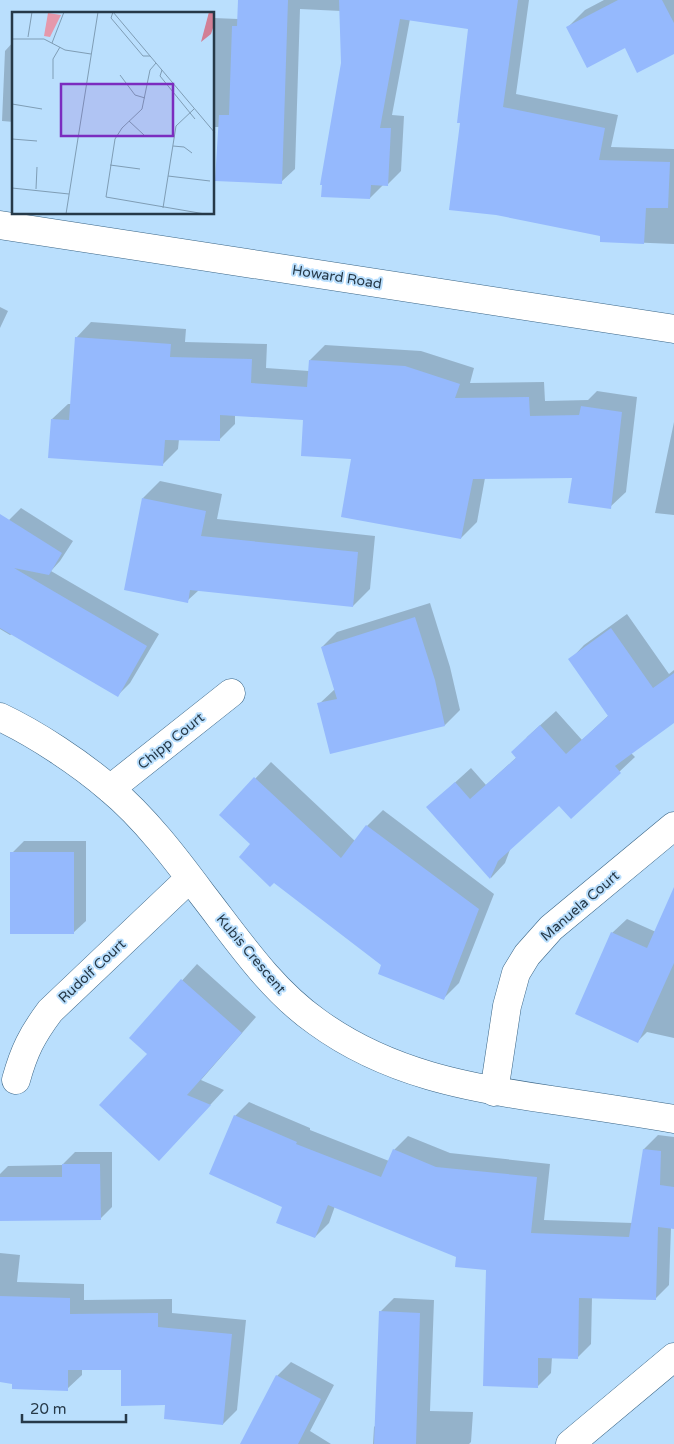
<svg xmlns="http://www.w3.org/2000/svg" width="674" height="1444" font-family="'Varela Round',sans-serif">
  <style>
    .shadow { fill: #0003 }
    .building { fill: #95b9fd }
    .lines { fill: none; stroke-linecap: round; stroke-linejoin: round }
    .street-casing { stroke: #3a6586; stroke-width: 29 }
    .secondary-casing { stroke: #3a6586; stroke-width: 29 }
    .street { stroke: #fff; stroke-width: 28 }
    .secondary { stroke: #fff; stroke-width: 28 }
    .labels { text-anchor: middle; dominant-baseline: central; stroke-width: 4; stroke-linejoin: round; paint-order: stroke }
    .street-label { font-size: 14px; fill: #263948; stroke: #badffd }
    .inset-road { fill: none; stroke: #7f9db5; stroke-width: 1 }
    .view { fill: #7b2cbf; fill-opacity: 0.15; stroke: #7b2cbf; stroke-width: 2.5 }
    .inset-edge { fill: none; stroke: #263948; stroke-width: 2.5 }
  </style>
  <rect width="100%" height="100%" fill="#badffd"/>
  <path class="shadow" d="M239,0H529L516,94L618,115L611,147L674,149V244L602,241V235L461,122L470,28L410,19L392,115L404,116L401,171L388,184L383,185L370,198L323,184L342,63L341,11L300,9L295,169L281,182L219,127H214V18L238,19Z
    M604,0H674V52L625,47L568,27L585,10Z
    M14,41V122L2,121L5,51Z
    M0,307L8,311L0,328Z
    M91,322L186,329L185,342L267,344L266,368L309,371L310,360L325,345L421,351L474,368L470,383L544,382L545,401L588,400L597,391L637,397L626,492L610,507L573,477L485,478L477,522L461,538L353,458L304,419L235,415V424L219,440L179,439L178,449L163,464L52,419L68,404H71L76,338Z
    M674,422V515L655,513Z
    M160,481L222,494L217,519L375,536L370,589L353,606L199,590L187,601L143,498Z
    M21,508L73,541L60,561L51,571L159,634L130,683L118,695L12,634L10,635L0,629V535L9,520Z
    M430,603L450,667L460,710L445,725L319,704L335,689L322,647L337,632Z
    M627,614L669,674L674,670V722L631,753L635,757L571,817L559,804L511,847L505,863L491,878L428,807L471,768L486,785L517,757L527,737L556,711L582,740L609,715L570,660L584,645Z
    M271,762L355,841L367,826L383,810L494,894L459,983L443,999L383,965L221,815Z
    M24,841H86V921L73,933L12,853Z
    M674,908V1038L647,1032L638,1041L612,933L627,919L656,932Z
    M197,964L256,1017L201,1080L224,1090L174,1144L149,1054L131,1037Z
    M249,1102L310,1128V1130L389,1161L394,1150L408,1136L450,1153L550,1164L544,1220L633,1223L644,1149L658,1135L674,1137V1228H671L669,1285L655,1299L592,1297L591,1344L577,1358L552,1357L551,1373L537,1387L487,1269L335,1206L329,1223L315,1237L284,1206L235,1116Z
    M75,1152H112V1207L100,1219L0,1220V1174L8,1166L62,1165Z
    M0,1253L20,1255L17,1282L84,1284V1300L172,1299V1313L246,1320L237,1410L223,1424L166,1404L123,1369H82V1375L67,1389L0,1381Z
    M394,1298L434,1300L430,1411L473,1412L471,1442L469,1444H373L374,1427L376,1425L380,1312Z
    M291,1362L334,1385L310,1431L331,1444H242L277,1376Z"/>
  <path class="building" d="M238,0H288L282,184L215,181L219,115H229L232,26H237Z
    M339,0H518L503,107L605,128L599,160L670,162L668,208H646L644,244L600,242V236L496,215L449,210L460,123H457L468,29L400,19L380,128H391L388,186L371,185L370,199L321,197L322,185H320L341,63Z
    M618,0H662L674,23V54L637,73L625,48L587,68L566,27Z
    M75,337L171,344L170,357L252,359L251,383L307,387L309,360L405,366L460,384L455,398L529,397L530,416L579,415L581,406L622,412L611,509L568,503L572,478L473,479L461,539L341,517L351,459L301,456L303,420L220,415V441L165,440L163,466L48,458L51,419L69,420Z
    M142,498L206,511L201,536L358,552L353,607L190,590L188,603L124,590Z
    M0,514L62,553L49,575L14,568L147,646L118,697L0,628Z
    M415,617L435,680L445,726L330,754L317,703L337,699L321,647Z
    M611,628L653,688L674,673V723L615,766L621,773L571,819L559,806L498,861L490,879L426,807L455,782L470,799L516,758L511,752L540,725L566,754L608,716L568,659Z
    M254,777L341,858L366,825L479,909L444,1000L378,974L381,965L274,883L270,887L239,857L250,844L219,815Z
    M10,852H74V934H10Z
    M674,887V963L638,1043L575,1014L611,932L647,948Z
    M181,979L242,1033L187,1095L211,1105L159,1161L99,1105L147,1054L129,1038Z
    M234,1115L297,1142L296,1144L381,1177L393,1149L436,1167L537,1177L531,1233L629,1237L643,1149L661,1151L660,1185L674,1187V1229L658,1227L656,1300L579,1298L578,1359L538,1358V1388L483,1386L486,1270L455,1267L456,1257L328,1205L315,1238L276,1223L282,1207L209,1174Z
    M62,1164H100L101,1220L0,1221V1177H62Z
    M0,1296L70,1298V1314L158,1313V1327L232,1334L223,1425L164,1419L165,1405L121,1406V1370H68V1391L12,1389V1384L0,1382Z
    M379,1311L420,1313L416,1444H374Z
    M276,1375L321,1399L298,1444H240Z"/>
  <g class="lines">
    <defs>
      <path id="street" d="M0,717C36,734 80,763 110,789C144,817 176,859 202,894C237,939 270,989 317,1022C387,1073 468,1088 552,1100C593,1106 633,1112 674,1119
        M110,789L231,693
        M16,1080C24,1051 32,1035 50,1011L190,878
        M494,1092L507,1006L516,973L527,955L551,928L674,826
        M570,1444L674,1357"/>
      <path id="secondary" d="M0,225L674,329"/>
    </defs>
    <use href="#street" class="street-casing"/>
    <use href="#secondary" class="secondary-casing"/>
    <use href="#street" class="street"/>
    <use href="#secondary" class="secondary"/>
  </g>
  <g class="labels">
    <g class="street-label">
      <text transform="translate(337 277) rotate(9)">Howard Road</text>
      <text transform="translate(171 741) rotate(-39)">Chipp Court</text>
      <text transform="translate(580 906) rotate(-41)">Manuela Court</text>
      <text transform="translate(251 954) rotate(50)">Kubis Crescent</text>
      <text transform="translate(92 971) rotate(-43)">Rudolf Court</text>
    </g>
  </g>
  <g transform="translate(12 12)">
    <rect width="202" height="202" fill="#badffd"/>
    <path d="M36,1L49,3L38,25L32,24Z" fill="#e598ab"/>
    <path d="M197,0H202V13L199,22L189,30Z" fill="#d27f95"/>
    <path class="inset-road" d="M101,0L99,6L131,44H138M101,0L203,121M16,25L20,0M0,27H32L53,38L79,42M40,31L52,0M150,58L148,64L183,107M108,63L123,83L133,86M41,67V47L48,35M0,92L30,97M117,109L132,123M0,127L25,129M161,134L172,135L180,141M98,153L128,157M156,164L198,169M0,176L57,182M24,177L25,155M94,185L103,127L110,116L130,97L138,58L144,51M94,185L193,202M151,196L164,114L182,97M54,202L86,0"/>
    <path class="view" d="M49,72H161V124H49Z"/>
    <rect width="202" height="202" class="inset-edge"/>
  </g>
  <path d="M22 1414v8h104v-8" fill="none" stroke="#263948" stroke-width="2.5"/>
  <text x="30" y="1414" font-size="15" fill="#263948" stroke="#badffd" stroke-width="4" paint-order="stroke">20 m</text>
</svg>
